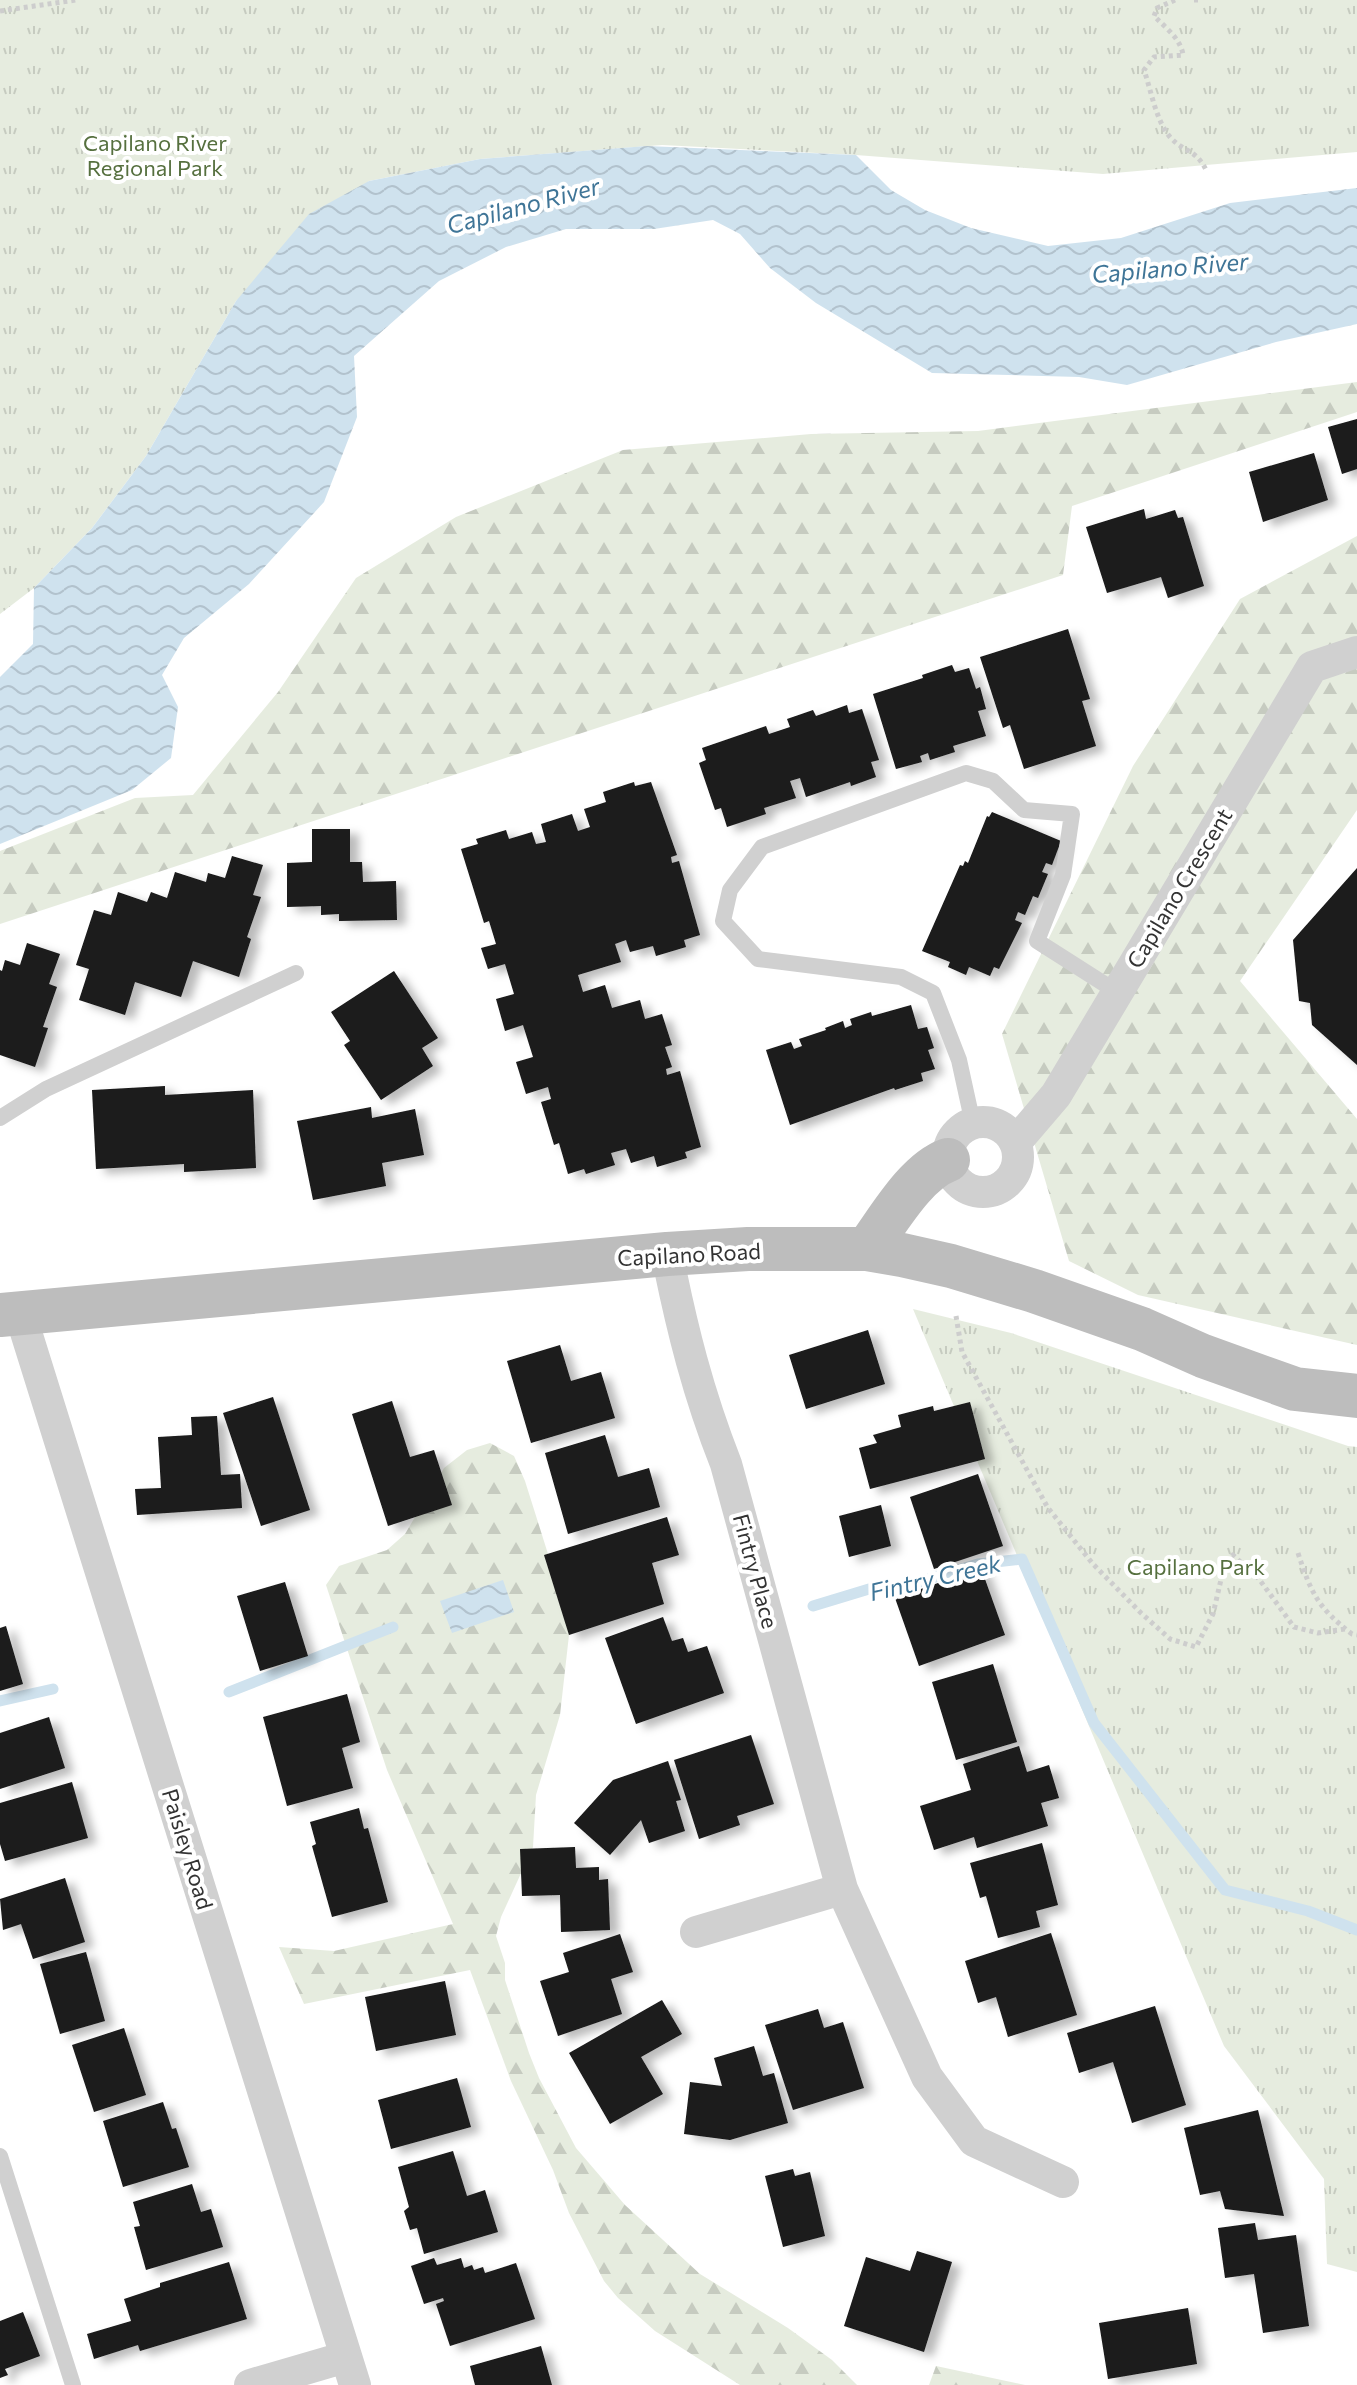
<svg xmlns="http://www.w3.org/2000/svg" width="1357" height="2385" font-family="Commissioner,sans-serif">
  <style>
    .forest { fill: url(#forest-firs) }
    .park { fill: url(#park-tufts) }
    .water { fill: url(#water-waves) }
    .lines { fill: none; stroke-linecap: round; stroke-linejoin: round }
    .stream { stroke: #cfe2ee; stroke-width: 11 }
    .building { fill: #1a1a1a; filter: url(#shadow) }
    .path { stroke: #cdcdcd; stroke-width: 5; stroke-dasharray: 4 4; stroke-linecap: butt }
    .service { stroke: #d0d0d0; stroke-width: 16 }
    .minor { stroke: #d0d0d0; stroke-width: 32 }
    .secondary { stroke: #bdbdbd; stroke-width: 44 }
    .labels { text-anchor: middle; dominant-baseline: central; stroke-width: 8; stroke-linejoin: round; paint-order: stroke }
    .park-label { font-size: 22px; fill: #56703f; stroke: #fff }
    .street-label { font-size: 22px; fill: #333; stroke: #fff }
    .water-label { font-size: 24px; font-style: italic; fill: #3f7597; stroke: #fff }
  </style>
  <defs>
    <pattern id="forest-firs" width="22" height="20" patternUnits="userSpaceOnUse" patternTransform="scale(2)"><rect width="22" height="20" fill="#e6ecdf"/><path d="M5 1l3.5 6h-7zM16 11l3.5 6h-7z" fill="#c6cbc0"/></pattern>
    <pattern id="park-tufts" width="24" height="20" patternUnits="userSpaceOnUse" patternTransform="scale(2)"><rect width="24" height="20" fill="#e6ecdf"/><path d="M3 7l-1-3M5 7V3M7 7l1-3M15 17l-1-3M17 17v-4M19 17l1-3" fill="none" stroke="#c6cbc0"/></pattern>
    <pattern id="water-waves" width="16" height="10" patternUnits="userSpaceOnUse" patternTransform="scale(2)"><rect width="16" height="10" fill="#cfe2ee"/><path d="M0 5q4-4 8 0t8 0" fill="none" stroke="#b2c2cd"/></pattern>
    <filter id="shadow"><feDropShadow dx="9" dy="5" stdDeviation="4" flood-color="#0004"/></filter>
  </defs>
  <rect width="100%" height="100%" fill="#fff"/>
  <path class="forest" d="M1357,382V412L1072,506L1063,575L0,924V851L135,798L193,795L278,692L356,578L456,517L623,450L811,434L978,431Z
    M1357,536V810L1240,981L1357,1119V1345L1138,1295L1069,1261L1002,1034L1133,766L1240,599Z
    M490,1443L514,1456L525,1481L566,1611L569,1635L560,1715L536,1795L533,1847L501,1917L496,1936L505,1963V1980L529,2053L539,2078L576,2148L625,2205L700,2274L788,2328L832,2360L857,2385H740L655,2331L618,2298L604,2281L569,2213L553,2170L511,2081L470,1970L304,2004L279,1947L334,1951L453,1924L387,1770L326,1585L339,1566L387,1550L405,1534L444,1468L467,1450Z
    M936,2366L1025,2385H929Z"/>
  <path class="park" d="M0,0H1357V152L1103,174L856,155L662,145L480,159L369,181L236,301L146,456L92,528L34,588L0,614Z
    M913,1309L1011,1333L1348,1446L1357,1447V2272L1327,2264L1324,2179L1224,2046Z"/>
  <path class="water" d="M647,146L856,155L891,190L925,210L971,228L1048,246L1121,238L1230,203L1357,188V324L1276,342L1127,385L1079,377L932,373L816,303L770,268L740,234L713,220L654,229H566L506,247L439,281L354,356L357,417L324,502L249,584L184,638L162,675L178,707L171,758L132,790L0,844V677L33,644L34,588L92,528L146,456L236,301L309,214L369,181L480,159Z
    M503,1580L514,1612L452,1633L440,1601Z"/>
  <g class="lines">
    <path class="stream" d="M813,1606L869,1589L916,1583L978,1564L1022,1559L1094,1723L1225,1890L1308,1911L1357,1930
      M229,1692L393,1627
      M0,1701L53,1689"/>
  </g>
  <path class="building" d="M1357,419V469L1342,474L1328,427Z
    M1314,453L1328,500L1263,522L1249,472Z
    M1144,509L1146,519L1175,510L1178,518L1183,517L1204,586L1168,598L1161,577L1107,593L1086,527Z
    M1068,629L1090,699L1082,701L1096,746L1024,769L1010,725L1003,728L980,657Z
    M952,665L955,672L969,668L976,689L980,687L986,709L978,711L986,736L953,746L955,752L930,760L928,753L920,756L922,762L896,769L873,694L923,678L922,675Z
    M847,705L849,713L862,709L879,760L871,762L876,777L851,786L850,782L806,797L800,778L790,781L796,798L764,808L766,814L727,827L721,808L715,810L699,763L706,760L702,748L766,726L769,734L790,727L787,719L813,710L816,716Z
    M634,782L635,786L651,782L677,855L671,857L672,863L679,861L700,935L684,940L686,947L656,956L653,946L630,952L626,940L615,944L621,962L578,975L583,992L605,985L612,1008L640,1000L645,1019L662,1014L672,1045L665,1047L672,1067L666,1069L667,1075L680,1071L701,1147L685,1152L687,1158L657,1167L654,1156L631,1163L626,1149L611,1153L615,1165L586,1174L584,1169L568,1174L559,1143L554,1145L541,1102L551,1099L548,1087L526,1094L516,1062L533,1057L523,1025L505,1031L496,999L514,994L505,964L488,969L481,948L496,944L489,921L484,923L461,849L478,844L476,839L506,830L509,839L532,832L536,844L546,842L541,824L572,814L578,831L590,827L584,809L606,802L603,792Z
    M992,812L1061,841L1052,865L1046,863L1042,872L1048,874L1038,898L1033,896L1025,915L1018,912L1015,920L1022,923L999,969L994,967L990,976L969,967L966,975L948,967L950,962L922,951L960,865L963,866L965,861L968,863L987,816L989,817Z
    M312,829H350V862H362L363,882L396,881L397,920L339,921V914L321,915V906L287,907V863L312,862Z
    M232,856L263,865L253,895L261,897L247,937L251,939L239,977L193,961L181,997L135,982L125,1015L79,1000L89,969L76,965L94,910L111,915L118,892L147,902L151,892L167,898L175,872L206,882L208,873L225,878Z
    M1357,868V1065L1312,1025L1310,1003L1299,1001L1293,940Z
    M27,943L60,954L49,984L57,987L43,1027L48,1028L35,1067L0,1055V970L2,971L5,960L20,965Z
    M394,971L438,1038L422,1048L433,1066L381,1100L344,1045L350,1041L331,1012Z
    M911,1005L918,1029L927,1027L934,1048L928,1050L935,1069L921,1073L923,1081L895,1090L894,1088L790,1125L766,1050L791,1042L794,1049L802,1046L799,1039L826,1030L825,1028L843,1021L845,1028L852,1025L850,1019L871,1012L872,1016Z
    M165,1086V1095L253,1090L256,1168L184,1172V1164L96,1169L92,1090Z
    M371,1107L372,1118L415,1109L424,1155L382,1163L386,1186L313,1200L297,1121Z
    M868,1330L885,1384L806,1409L789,1355Z
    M560,1345L571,1381L601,1372L615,1418L531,1443L507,1361Z
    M273,1397L310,1510L261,1526L223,1413Z
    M392,1401L410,1457L434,1450L452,1505L388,1526L352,1414Z
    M970,1402L985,1459L870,1489L859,1448L877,1443L873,1435L901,1427L898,1415L933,1406L934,1411Z
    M217,1416L221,1475L240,1474L242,1508L137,1515L135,1489L161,1488L158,1437L192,1435L191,1417Z
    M605,1435L618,1477L649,1468L660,1507L568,1534L545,1453Z
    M978,1474L1003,1546L934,1569L910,1497Z
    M881,1505L891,1546L849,1557L839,1516Z
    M667,1517L679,1555L652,1563L664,1604L569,1635L544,1555Z
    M981,1568L1005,1635L919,1666L895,1598Z
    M285,1582L308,1656L260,1671L237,1596Z
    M663,1617L672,1641L683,1638L688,1652L707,1646L724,1693L636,1724L605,1638Z
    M6,1626L23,1684L0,1691V1628Z
    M993,1664L1017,1742L956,1760L932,1682Z
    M347,1694L360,1742L342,1748L353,1788L287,1806L263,1717Z
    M49,1717L65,1768L0,1789V1733Z
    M751,1735L774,1804L737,1816L740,1825L699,1839L674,1760Z
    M1019,1746L1027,1772L1049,1765L1059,1798L1041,1803L1048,1826L977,1848L974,1837L934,1850L920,1806L971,1790L963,1764Z
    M668,1761L681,1800L676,1801L685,1831L649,1843L641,1820L610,1855L574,1823L613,1780Z
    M72,1782L88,1838L5,1861L0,1844V1803Z
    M359,1808L364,1829L368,1828L388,1902L332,1917L312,1846L316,1844L310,1822Z
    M1042,1843L1058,1905L1036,1911L1040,1927L998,1938L986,1896L980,1898L970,1863Z
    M575,1847L576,1868L599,1867V1880L608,1879L610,1930L561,1932L560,1895L522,1896L520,1849Z
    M65,1878L85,1942L33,1959L21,1924L3,1930L0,1899Z
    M1051,1933L1077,2015L1008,2037L996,1997L978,2003L965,1961Z
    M620,1934L633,1972L611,1979L622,2014L558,2036L540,1981L569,1972L563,1953Z
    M86,1952L105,2021L60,2034L40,1964Z
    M445,1981L456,2035L376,2051L365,1997Z
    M662,2000L682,2034L641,2057L663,2094L610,2124L569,2053Z
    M1155,2006L1186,2105L1132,2123L1113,2062L1079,2073L1067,2033Z
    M818,2009L824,2028L843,2022L864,2088L793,2110L765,2025Z
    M124,2028L146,2095L94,2112L72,2045Z
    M754,2046L763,2076L774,2073L788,2123L730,2140L684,2134L690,2082L722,2086L714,2058Z
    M457,2078L471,2127L391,2149L378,2100Z
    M163,2102L172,2129L176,2128L189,2167L123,2187L103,2121Z
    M1258,2110L1284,2216L1225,2209L1220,2191L1200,2195L1184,2128Z
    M453,2151L467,2196L485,2190L498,2232L424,2254L417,2228L410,2230L404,2211L409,2207L398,2167Z
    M793,2169L795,2176L810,2172L825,2236L783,2247L765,2176Z
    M192,2184L201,2212L211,2209L223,2247L146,2270L134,2227L140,2226L133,2202Z
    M1255,2223L1258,2240L1296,2235L1309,2326L1263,2333L1254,2274L1225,2278L1218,2228Z
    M917,2251L952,2262L924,2352L844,2326L866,2257L910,2271Z
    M434,2258L437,2265L461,2258L464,2268L472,2265L474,2270L483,2267L485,2273L516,2263L535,2319L450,2346L436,2304L444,2301L443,2298L424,2304L411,2266Z
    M229,2262L247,2319L140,2351L138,2345L94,2359L87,2334L131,2321L124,2299L160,2287V2283Z
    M1188,2308L1197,2364L1108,2379L1099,2323Z
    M23,2312L40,2356L5,2369L8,2375L0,2378V2321Z
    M541,2346L552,2385H475L470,2366Z"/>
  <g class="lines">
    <path class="path" d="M1175,0L1157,8L1154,16C1165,27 1181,39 1183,55L1154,57L1144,70C1151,90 1156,121 1170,137C1184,153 1196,148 1207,172
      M1194,0H1201
      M0,11L76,0
      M956,1316L962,1352L1048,1508L1093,1564L1141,1613L1170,1639L1196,1647L1213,1614L1223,1571L1233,1555L1259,1579L1294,1627L1318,1633L1345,1629
      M1298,1553C1311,1593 1318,1608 1352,1634L1357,1635"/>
    <path class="service" d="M0,1118L46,1089L296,973
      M973,1124L959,1060L933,993L901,977L758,959L723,921L730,890L762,847L966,773L993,781L1024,810L1072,814L1063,875L1037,941L1117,992
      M0,2156L73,2385"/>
    <path class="minor" d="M948 1157a35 35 0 1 1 70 0a35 35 0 1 1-70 0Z
      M1015,1143L1056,1095L1312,667L1357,652
      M667,1254C682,1329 698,1393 726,1464L842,1889L927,2077L974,2141L1063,2182
      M20,1313L355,2385
      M696,1932L842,1889
      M250,2385L346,2357"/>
    <path class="secondary" d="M867,1249C888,1221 915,1172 948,1160
      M0,1315L667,1254L748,1249H867L902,1255L951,1266L1034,1291L1142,1329L1203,1356L1295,1389L1357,1396"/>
  </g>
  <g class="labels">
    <g class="park-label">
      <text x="155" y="142">Capilano River<tspan x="155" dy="25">Regional Park</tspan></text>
      <text x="1196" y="1566">Capilano Park</text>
    </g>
    <g class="street-label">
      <text transform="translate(1179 888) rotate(-59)">Capilano Crescent</text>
      <text transform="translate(689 1254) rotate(-3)">Capilano Road</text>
      <text transform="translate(756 1571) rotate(75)">Fintry Place</text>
      <text transform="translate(188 1849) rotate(73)">Paisley Road</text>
    </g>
    <g class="water-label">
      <text transform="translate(523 205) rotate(-15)">Capilano River</text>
      <text transform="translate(1170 267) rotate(-5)">Capilano River</text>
      <text transform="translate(935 1577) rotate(-13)">Fintry Creek</text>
    </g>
  </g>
</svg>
